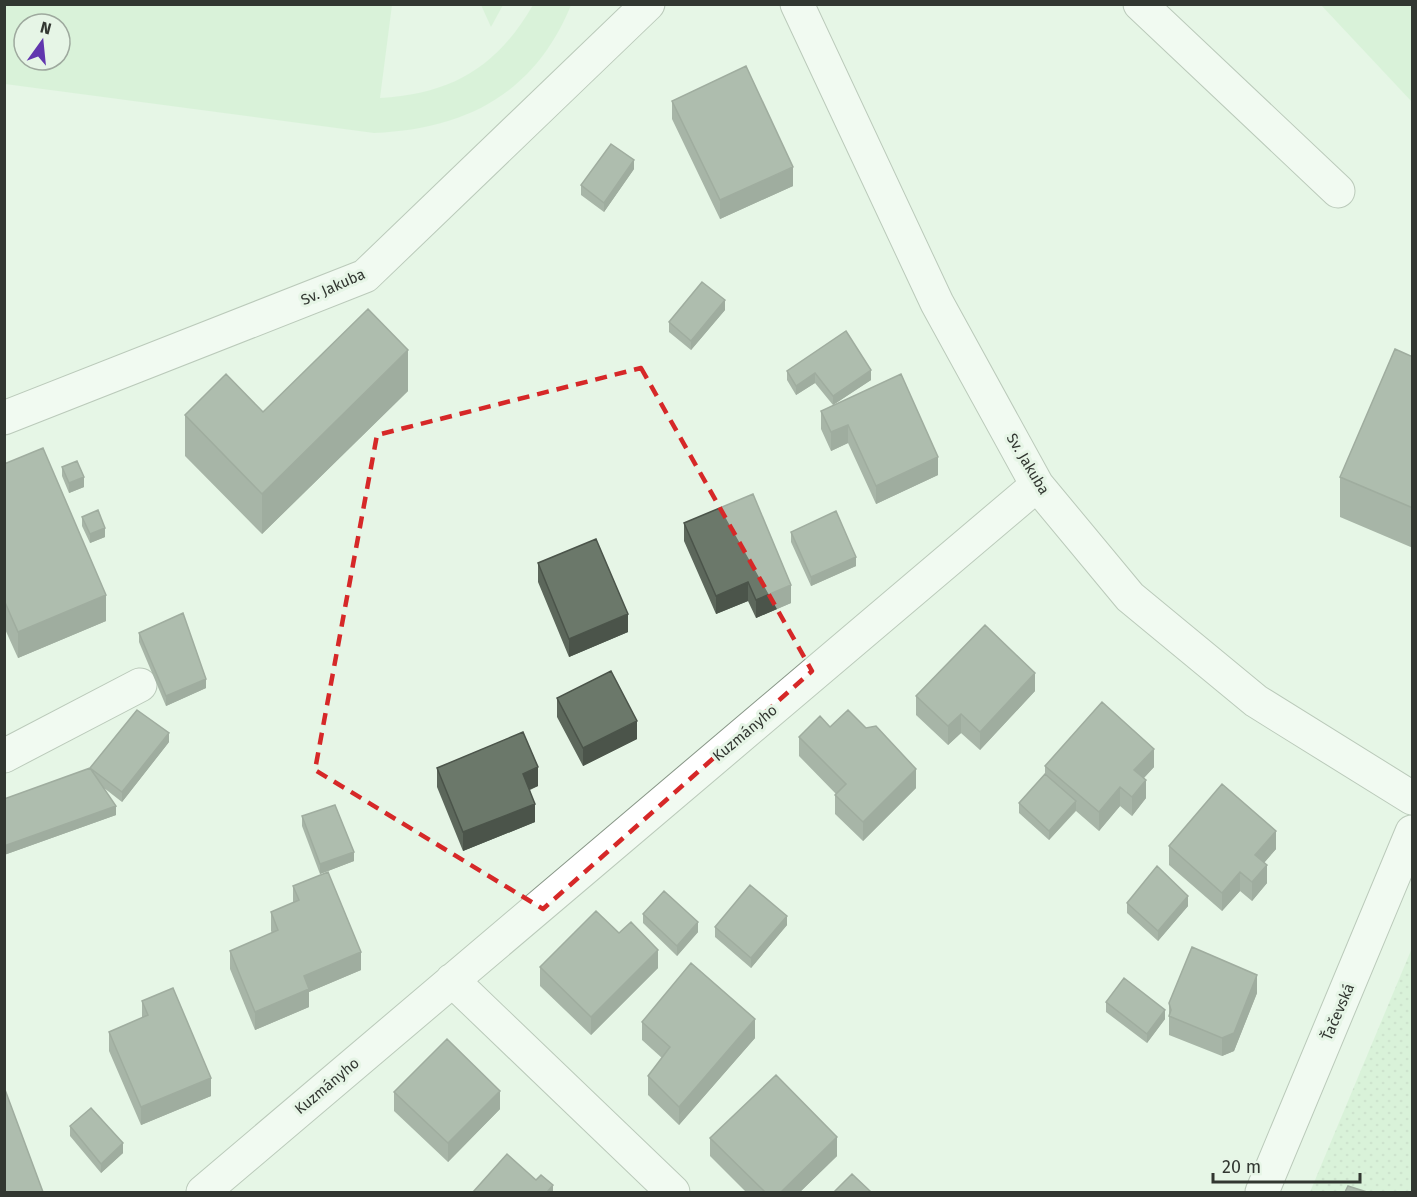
<svg xmlns="http://www.w3.org/2000/svg" width="1417" height="1197" font-family="'Fira Sans',sans-serif">
  <style>
    .grass { fill: #cbeecb; fill-rule: evenodd }
    .park { fill: url(#park-dots) }
    .lines { fill: none; stroke-linecap: round; stroke-linejoin: round }
    .minor-casing { stroke: #879586; stroke-width: 35 }
    .minor { stroke: #fff; stroke-width: 33 }
    .wall { fill: #5c675b }
    .shaded-wall { fill: #4b544a }
    .building { fill: #6b786a; stroke: #4b544a; stroke-width: 1.5 }
    .marked { fill: none; stroke: #d62828; stroke-width: 4.5; stroke-dasharray: 12 8; stroke-linejoin: round }
    .labels { text-anchor: middle; dominant-baseline: central; stroke-width: 6; stroke-linejoin: round; paint-order: stroke }
    .street-label { font-size: 15px; fill: #323731; stroke: #e6f5e6 }
  </style>
  <defs>
    <pattern id="park-dots" width="8" height="8" patternUnits="userSpaceOnUse" patternTransform="scale(1.5)"><rect width="8" height="8" fill="#cbeecb"/><path d="M2 2h.1M6 6h.1" fill="none" stroke="#afcdaf" stroke-width="1.8" stroke-linecap="round"/></pattern>
  </defs>
  <rect width="100%" height="100%" fill="#e6f5e6"/>
  <path class="grass" d="M5,4L392,5L380,98C452,94 497,67 533,5H571C535,93 467,129 374,133L5,84ZM24,24H60V60H24Z
    M481,5H503L491,27Z
    M1321,5H1412V102Z"/>
  <path class="park" d="M1412,948V1192H1310Z"/>
  <g class="lines">
    <defs>
      <path id="minor" d="M797,4L937,303L1037,485L1130,597L1256,701L1412,798
        M1140,4L1338,191
        M4,418L365,276L648,4
        M4,756L140,685
        M452,980L673,1192
        M203,1192L1037,485
        M1262,1192L1412,832"/>
    </defs>
    <use href="#minor" class="minor-casing"/>
    <use href="#minor" class="minor"/>
  </g>
  <path class="wall" d="M672,101L793,186L720,219L672,119Z
    M634,169L604,212L581,195V185Z
    M725,310L691,350L669,332V322Z
    M1413,357V548L1340,517V477Z
    M787,371L871,380L833,405L815,383L796,395L787,380Z
    M408,391L262,534L185,456V415L263,412Z
    M821,411L938,475L876,504L848,443L831,451L821,429Z
    M4,464L106,621L18,658L4,627Z
    M62,467L84,487L69,493L62,476Z
    M82,517L105,537L90,543L82,526Z
    M684,523L791,603L756,618L748,601L716,614L684,541Z
    M791,532L856,566L811,586L791,542Z
    M538,563L628,632L569,657L538,582Z
    M139,633L206,688L166,706L139,642Z
    M1035,691L980,750L961,733L948,745L916,715V696Z
    M557,698L637,739L583,766L557,717Z
    M830,727L866,728L916,788L863,841L835,814V795L836,794L799,756V737Z
    M169,742L122,802L104,788L116,815L4,855V799Z
    M1045,766L1154,767L1144,778L1146,798L1132,816L1120,806L1099,831L1076,811L1049,840L1019,813V803L1045,774Z
    M437,768L538,786L530,790L535,822L463,851L437,787Z
    M302,816L354,861L320,874L302,826Z
    M1169,846L1276,849L1264,863L1267,883L1252,901L1240,891L1222,911L1169,865Z
    M293,886L361,970L309,992V1007L255,1030L230,969V951L272,933L271,931V912L293,903Z
    M1127,903L1188,906L1158,941L1127,913Z
    M643,914L698,932L677,956L643,923Z
    M787,925L751,968L715,937V927Z
    M619,933L658,968L591,1035L540,986V967Z
    M1257,993L1234,1051L1222,1056L1169,1035V1003Z
    M142,1001L211,1096L141,1125L109,1051V1032L142,1018Z
    M1106,1002L1165,1019L1147,1043L1106,1012Z
    M642,1022L755,1038L679,1125L648,1095V1076L662,1058L642,1040Z
    M394,1092L500,1109L448,1162L394,1111Z
    M70,1126L123,1153L101,1173L70,1136Z
    M710,1138L837,1156L800,1192H746L710,1156Z"/>
  <path class="shaded-wall" d="M634,160V169L604,212V203Z
    M793,167V186L720,219V200Z
    M725,300V310L691,350V341Z
    M408,350V391L262,534V494Z
    M871,370V380L833,405V396Z
    M815,373V383L796,395V386Z
    M848,425V443L831,451V432Z
    M938,457V475L876,504V486Z
    M84,477V487L69,493V483Z
    M105,528V537L90,543V534Z
    M856,557V566L811,586V577Z
    M748,582V601L716,614V596Z
    M791,585V603L756,618V600Z
    M106,595V621L18,658V632Z
    M628,614V632L569,657V639Z
    M1035,673V691L980,750V732Z
    M206,679V688L166,706V696Z
    M961,714V733L948,745V726Z
    M637,721V739L583,766V748Z
    M169,733V742L122,802V792Z
    M1154,749V767L1134,788V770Z
    M538,767V786L523,792V774Z
    M916,769V788L863,841V822Z
    M1146,780V798L1132,816V797Z
    M1120,787V806L1099,831V812Z
    M1076,801V810L1049,840V831Z
    M535,804V822L463,851V832Z
    M116,806V815L4,855V846Z
    M1276,831V849L1255,873V855Z
    M354,852V861L320,874V864Z
    M1267,865V883L1252,901V882Z
    M1240,872V891L1222,911V893Z
    M1188,896V906L1158,941V931Z
    M787,916V925L751,968V958Z
    M698,922V932L677,956V946Z
    M658,950V968L591,1035V1017Z
    M361,952V970L309,992V1007L255,1030V1012L304,976Z
    M1257,975V993L1234,1051L1222,1056V1038Z
    M1165,1010V1019L1147,1043V1034Z
    M755,1019V1038L679,1125V1107Z
    M211,1078V1096L141,1125V1107Z
    M500,1091V1109L448,1162V1143Z
    M837,1137V1156L800,1192H781Z
    M123,1143V1153L101,1173V1164Z
    M553,1185V1192H548V1191Z"/>
  <path class="building" d="M746,66L793,167L720,200L672,101Z
    M611,144L634,160L604,203L581,185Z
    M702,282L725,300L691,341L669,322Z
    M368,309L408,350L262,494L185,415L226,374L263,412Z
    M846,331L871,370L833,396L815,373L796,386L787,371Z
    M1395,349L1413,357V508L1340,477Z
    M901,374L938,457L876,486L848,425L831,432L821,411Z
    M43,448L106,595L18,632L4,600V464Z
    M77,461L84,477L69,483L62,467Z
    M753,494L791,585L756,600L748,582L716,596L684,523Z
    M98,510L105,528L90,534L82,517Z
    M836,511L856,557L811,577L791,532Z
    M596,539L628,614L569,639L538,563Z
    M183,613L206,679L166,696L139,633Z
    M985,625L1035,673L980,732L961,714L948,726L916,696Z
    M611,671L637,721L583,748L557,698Z
    M1102,702L1154,749L1134,770L1146,780L1132,797L1120,787L1099,812L1045,766Z
    M137,710L169,733L122,792L90,768L116,806L4,846V799L90,768Z
    M848,710L866,728L876,726L916,769L863,822L835,795L846,784L799,737L820,716L830,727Z
    M523,732L538,767L523,774L535,804L463,832L437,768Z
    M1045,774L1076,801L1049,831L1019,803Z
    M1222,784L1276,831L1255,855L1267,865L1252,882L1240,872L1222,893L1169,846Z
    M335,805L354,852L320,864L302,816Z
    M1157,866L1188,896L1158,931L1127,903Z
    M328,872L361,952L304,976L309,989L255,1012L230,951L278,930L271,912L299,900L293,886Z
    M750,885L787,916L751,958L715,927Z
    M664,891L698,922L677,946L643,914Z
    M596,911L619,933L631,922L658,950L591,1017L540,967Z
    M1192,947L1257,975L1234,1033L1222,1038L1169,1016L1171,1010L1169,1003Z
    M691,963L755,1019L679,1107L648,1076L670,1047L642,1022Z
    M1124,978L1165,1010L1147,1034L1106,1002Z
    M173,988L211,1078L141,1107L109,1032L148,1015L142,1001Z
    M447,1039L500,1091L448,1143L394,1092Z
    M776,1075L837,1137L781,1192H765L710,1138Z
    M4,1087L43,1192H4Z
    M91,1108L123,1143L101,1164L70,1126Z
    M507,1154L536,1180L541,1175L553,1185L548,1191L550,1192H473Z
    M852,1174L871,1192H834Z
    M1348,1186L1367,1192H1345Z"/>
  <path d="M0 0H1417V1197H0ZM641,368L812,671L543,909L315,770L377,435Z" fill="#e6f5e6" fill-opacity=".55" fill-rule="evenodd"/>
  <path class="marked" d="M641,368L812,671L543,909L315,770L377,435Z"/>
  <g class="labels">
    <g class="street-label">
      <text transform="translate(333 287) rotate(-24)">Sv. Jakuba</text>
      <text transform="translate(1028 464) rotate(59)">Sv. Jakuba</text>
      <text transform="translate(745 733) rotate(-40)">Kuzmányho</text>
      <text transform="translate(1338 1012) rotate(-67)">Ťačevská</text>
      <text transform="translate(327 1086) rotate(-40)">Kuzmányho</text>
    </g>
  </g>
  <rect width="1417" height="1197" fill="none" stroke="#323731" stroke-width="12"/>
  <g transform="translate(42 42) rotate(15)"><circle r="28" fill="#e6f5e6" stroke="#9ea99e" stroke-width="1.5"/>
  <path d="M0-4.5L10 22L0 15L-10 22Z" fill="#6136ae"/>
  <text y="-9" font-size="16" font-weight="bold" text-anchor="middle" fill="#323731">N</text>
  </g>
  <path d="M1213 1173v9h147v-9" fill="none" stroke="#323731" stroke-width="3"/>
  <text x="1222" y="1173" font-size="18" fill="#323731" stroke="#e6f5e6" stroke-width="4.5" paint-order="stroke">20 m</text>
</svg>
